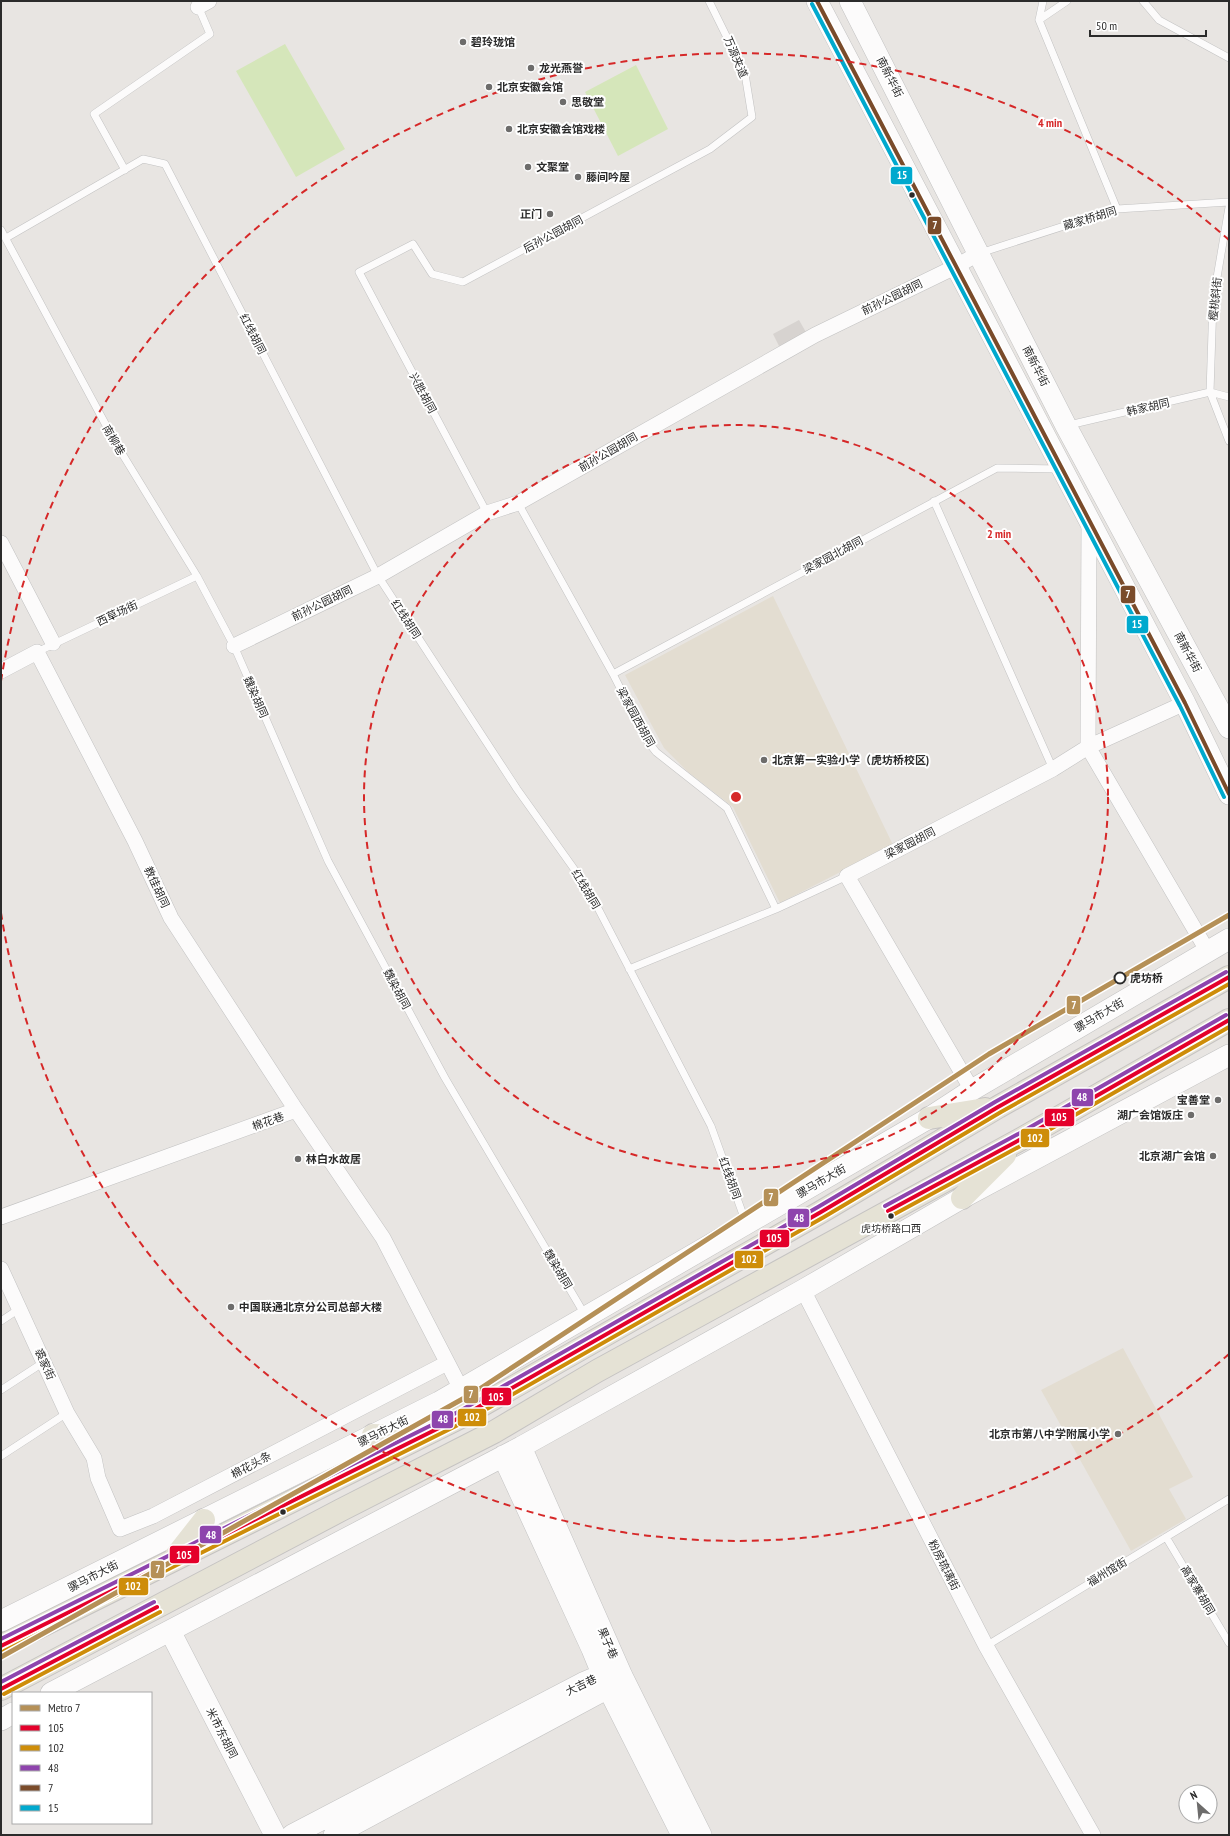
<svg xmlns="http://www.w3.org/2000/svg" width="1230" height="1836" font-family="'PT Sans Narrow','Noto Sans SC',sans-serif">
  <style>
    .education { fill: #e3ddd1 }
    .pitch { fill: #d5e6ba }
    .plaza { fill: #d7d3d0 }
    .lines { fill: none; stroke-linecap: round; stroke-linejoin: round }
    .lane-casing { stroke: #c2c2c2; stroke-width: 8 }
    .street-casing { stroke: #c2c2c2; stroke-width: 16 }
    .secondary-casing { stroke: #c2c2c2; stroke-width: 22 }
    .primary-casing { stroke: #c5c3c2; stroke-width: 24 }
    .lane { stroke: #fcfbfb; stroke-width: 7 }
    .street { stroke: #fcfbfb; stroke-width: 15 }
    .secondary { stroke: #fcfbfb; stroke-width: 21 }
    .primary { stroke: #e5e2d5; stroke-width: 22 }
    .bus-1-casing { stroke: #fff; stroke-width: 7 }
    .bus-2-casing { stroke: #fff; stroke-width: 7 }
    .bus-3-casing { stroke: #fff; stroke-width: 7 }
    .bus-4-casing { stroke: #fff; stroke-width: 7 }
    .bus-5-casing { stroke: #fff; stroke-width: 7 }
    .bus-1 { stroke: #e4002b; stroke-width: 4 }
    .bus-2 { stroke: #ce8d09; stroke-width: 4 }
    .bus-3 { stroke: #8e44ad; stroke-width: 4 }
    .bus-4 { stroke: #7a4b2a; stroke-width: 4 }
    .bus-5 { stroke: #00a9ce; stroke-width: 4 }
    .metro-1-casing { stroke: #fff; stroke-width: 8 }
    .metro-1 { stroke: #b59057; stroke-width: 5 }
    .ring { fill: none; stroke: #d62828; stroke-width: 2; stroke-dasharray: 7 5 }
    .poi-dot { fill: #6d6c6b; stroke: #fff; stroke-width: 1.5 }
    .bus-dot { fill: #2b2b2b; stroke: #fff; stroke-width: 1.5 }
    .stop-dot { fill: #fff; stroke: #2b2b2b; stroke-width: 2 }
    .labels { text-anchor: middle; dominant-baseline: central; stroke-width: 4; stroke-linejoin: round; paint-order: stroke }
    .bus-label { font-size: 10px; fill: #2b2b2b; stroke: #fff }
    .poi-label { font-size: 11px; font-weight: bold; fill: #2b2b2b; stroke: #fff; text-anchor: start }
    .street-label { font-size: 11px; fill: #2b2b2b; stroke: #fff }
    .stop-label { font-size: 11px; font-weight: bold; fill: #2b2b2b; stroke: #fff; text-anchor: start }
    .centre { fill: #d62828; stroke: #fff; stroke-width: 2 }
    .ring-label { font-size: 12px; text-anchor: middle; font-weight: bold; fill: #d62828; stroke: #fff; stroke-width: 4; stroke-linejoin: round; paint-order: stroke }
    .line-badge { stroke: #fff; stroke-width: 1.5 }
    .badge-label { font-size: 11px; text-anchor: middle; font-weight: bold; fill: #fff }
  </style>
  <rect width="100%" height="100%" fill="#e8e5e2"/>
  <path class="education" d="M773,596L893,845L780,903L733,807L688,772L664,748L625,675Z
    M1123,1348L1193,1477L1169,1489L1186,1519L1131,1551L1041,1390Z"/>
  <path class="pitch" d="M285,44L345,149L296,177L236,71Z
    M636,65L668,129L618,156L585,92Z"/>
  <path class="plaza" d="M799,320L807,334L780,348L773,334Z"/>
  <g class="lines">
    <defs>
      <path id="lane" d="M1043,1L1039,20L1117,209
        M1143,1L1159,20L1229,58
        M1039,20L1067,1
        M125,170L94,114L210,34L198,6
        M1229,207L1213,301L1210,392L1229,441
        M1,230L115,442L197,576L234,646L328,861L445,1078L585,1315
        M6,238L143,159L165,164L378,576L517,789L587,887L711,1126L746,1223
        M980,253L1117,209L1229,202
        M1069,425L1210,392L1229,397
        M934,501L1053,769
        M518,503L613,674L646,739L656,752L727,808L776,909
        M487,513L359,272L413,244L432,274L463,282L710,149L752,117L745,74L709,1
        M37,652L197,576
        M613,674L997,468L1059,469
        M629,969L776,909L847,876
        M1,1321L19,1309
        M1,1390L44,1362
        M1,1456L67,1413
        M1166,1537L1229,1643
        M986,1646L1229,1499"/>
      <path id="street" d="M198,7L209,1
        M1089,523L1088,747L1208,952
        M1,543L53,643
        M234,646L378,576L487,513L518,503L815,335L957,266L979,253
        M1,671L37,652L135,841L171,918L296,1110
        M972,1090L847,876L1053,769L1088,747L1185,703
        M1,1217L296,1110L383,1238L461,1389
        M1,1269L67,1413L94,1458L98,1478L120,1529L153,1516L447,1363
        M803,1290L986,1646L1093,1835"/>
      <path id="secondary" d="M817,1L1185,703L1229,794
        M850,1L1066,426L1229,728
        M521,1447L622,1676L701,1835
        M503,1456L592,1649L608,1688L682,1835
        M1,1621L439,1402L929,1118L972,1090L1229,939
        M170,1631L275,1835
        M51,1693L521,1447L803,1290L962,1198L1229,1055
        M1,1720L13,1713
        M292,1835L583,1683L602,1675H616
        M334,1835L608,1688L619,1679"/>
      <path id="primary" d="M929,1118L985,1109
        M962,1198L1005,1155
        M373,1435L418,1437
        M175,1557L204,1520
        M1,1646L461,1417L821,1212L998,1107L1229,977
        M1,1689L341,1510L494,1432L597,1371L1023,1138L1229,1020"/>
    </defs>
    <use href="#lane" class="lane-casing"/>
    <use href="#street" class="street-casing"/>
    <use href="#secondary" class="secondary-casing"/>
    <use href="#primary" class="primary-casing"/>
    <use href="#lane" class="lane"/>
    <use href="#street" class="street"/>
    <use href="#secondary" class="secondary"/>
    <use href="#primary" class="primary"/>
    <defs>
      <path id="bus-1" d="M888,1211L1023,1138L1229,1020
        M1,1646L461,1417L821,1212L998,1107L1229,977
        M1,1689L157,1607"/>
      <path id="bus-2" d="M891,1216L1026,1143L1229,1027
        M4,1651L464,1422L824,1217L1001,1112L1229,984
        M4,1694L160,1612"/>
      <path id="bus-3" d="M885,1206L1020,1133L1226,1015
        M1,1639L458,1412L818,1207L995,1102L1226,972
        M1,1682L154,1602"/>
      <path id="bus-4" d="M817,1L1185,703L1229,794"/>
      <path id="bus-5" d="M812,4L1180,706L1224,797"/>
    </defs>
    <use href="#bus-1" class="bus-1-casing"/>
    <use href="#bus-2" class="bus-2-casing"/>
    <use href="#bus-3" class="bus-3-casing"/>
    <use href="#bus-4" class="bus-4-casing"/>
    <use href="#bus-5" class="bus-5-casing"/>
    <use href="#bus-1" class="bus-1"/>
    <use href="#bus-2" class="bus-2"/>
    <use href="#bus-3" class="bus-3"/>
    <use href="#bus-4" class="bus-4"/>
    <use href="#bus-5" class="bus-5"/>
    <defs>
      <path id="metro-1" d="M1,1657L475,1392L989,1054L1229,915"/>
    </defs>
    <use href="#metro-1" class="metro-1-casing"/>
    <use href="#metro-1" class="metro-1"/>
  </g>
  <g class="ring">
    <circle cx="736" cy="797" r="372"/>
    <path d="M1229 1354A744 744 0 0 1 1 913M1 681A744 744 0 0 1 1229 240"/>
  </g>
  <g class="poi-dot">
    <circle cx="463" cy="42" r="4"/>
    <circle cx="531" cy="68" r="4"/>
    <circle cx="489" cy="87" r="4"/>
    <circle cx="563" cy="102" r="4"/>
    <circle cx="509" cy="129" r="4"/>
    <circle cx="528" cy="167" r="4"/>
    <circle cx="578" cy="177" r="4"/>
    <circle cx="550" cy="214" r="4"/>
    <circle cx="764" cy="760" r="4"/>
    <circle cx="1218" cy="1100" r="4"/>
    <circle cx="1191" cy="1115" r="4"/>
    <circle cx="1213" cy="1156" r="4"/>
    <circle cx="298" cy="1159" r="4"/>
    <circle cx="231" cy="1307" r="4"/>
    <circle cx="1118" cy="1434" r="4"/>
  </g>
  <g class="bus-dot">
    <circle cx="912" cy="195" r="3.5"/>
    <circle cx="891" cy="1216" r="3.5"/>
    <circle cx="283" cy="1512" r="3.5"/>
  </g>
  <circle class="stop-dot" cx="1120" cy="978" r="5.5"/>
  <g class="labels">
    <g class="bus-label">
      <text x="891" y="1228">虎坊桥路口西</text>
    </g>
    <g class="poi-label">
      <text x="471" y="42">碧玲珑馆</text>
      <text x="539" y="68">龙光燕誉</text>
      <text x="497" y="87">北京安徽会馆</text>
      <text x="571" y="102">思敬堂</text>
      <text x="517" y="129">北京安徽会馆戏楼</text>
      <text x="536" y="167">文聚堂</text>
      <text x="586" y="177">藤间吟屋</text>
      <text x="542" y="214" text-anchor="end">正门</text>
      <text x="772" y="760">北京第一实验小学（虎坊桥校区)</text>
      <text x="1210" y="1100" text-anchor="end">宝善堂</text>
      <text x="1183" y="1115" text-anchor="end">湖广会馆饭庄</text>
      <text x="1205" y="1156" text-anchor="end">北京湖广会馆</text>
      <text x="306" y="1159">林白水故居</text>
      <text x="239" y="1307">中国联通北京分公司总部大楼</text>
      <text x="1110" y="1434" text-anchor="end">北京市第八中学附属小学</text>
    </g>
    <g class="street-label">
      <text transform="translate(736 57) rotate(67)">万源夹道</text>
      <text transform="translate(890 77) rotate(63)">南新华街</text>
      <text transform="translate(1090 218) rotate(-17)">藏家桥胡同</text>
      <text transform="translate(553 234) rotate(-28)">后孙公园胡同</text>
      <text transform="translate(892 297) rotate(-26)">前孙公园胡同</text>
      <text transform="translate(1215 299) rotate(-84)">樱桃斜街</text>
      <text transform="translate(253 334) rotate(63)">红线胡同</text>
      <text transform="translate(1036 366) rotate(63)">南新华街</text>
      <text transform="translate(423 393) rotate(62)">兴胜胡同</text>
      <text transform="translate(1148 407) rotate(-13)">韩家胡同</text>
      <text transform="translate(114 440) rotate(60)">南柳巷</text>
      <text transform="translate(608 452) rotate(-30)">前孙公园胡同</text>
      <text transform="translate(833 555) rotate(-28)">梁家园北胡同</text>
      <text transform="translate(322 603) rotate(-26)">前孙公园胡同</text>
      <text transform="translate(117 613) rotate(-25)">西草场街</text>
      <text transform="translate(406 619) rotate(57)">红线胡同</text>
      <text transform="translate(1188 652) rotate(62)">南新华街</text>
      <text transform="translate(256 697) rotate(66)">魏染胡同</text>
      <text transform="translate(636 717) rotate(61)">梁家园西胡同</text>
      <text transform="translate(910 843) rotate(-27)">梁家园胡同</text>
      <text transform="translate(157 887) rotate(65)">教佳胡同</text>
      <text transform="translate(586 889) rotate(59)">红线胡同</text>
      <text transform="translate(397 989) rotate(62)">魏染胡同</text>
      <text transform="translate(1099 1015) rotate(-30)">骡马市大街</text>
      <text transform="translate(268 1121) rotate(-20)">棉花巷</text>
      <text transform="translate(730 1178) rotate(70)">红线胡同</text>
      <text transform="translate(821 1181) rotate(-30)">骡马市大街</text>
      <text transform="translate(558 1269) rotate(59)">魏染胡同</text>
      <text transform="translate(45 1364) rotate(65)">裘家街</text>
      <text transform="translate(383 1431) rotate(-26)">骡马市大街</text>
      <text transform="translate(251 1465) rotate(-28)">棉花头条</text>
      <text transform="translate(944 1565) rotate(63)">粉房琉璃街</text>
      <text transform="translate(1107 1572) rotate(-31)">福州馆街</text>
      <text transform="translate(93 1576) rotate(-27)">骡马市大街</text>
      <text transform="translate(1198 1590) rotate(59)">高家寨胡同</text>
      <text transform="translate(608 1643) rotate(66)">果子巷</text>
      <text transform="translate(581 1685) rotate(-26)">大吉巷</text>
      <text transform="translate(222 1733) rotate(63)">米市东胡同</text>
    </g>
    <g class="stop-label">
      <text x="1130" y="978">虎坊桥</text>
    </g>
  </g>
  <circle cx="736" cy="797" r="6" class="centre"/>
  <g class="ring-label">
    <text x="1050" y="127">4 min</text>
    <text x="999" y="538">2 min</text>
  </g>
  <g class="line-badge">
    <rect x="890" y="166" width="23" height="19" rx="4" fill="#00a9ce"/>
    <rect x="927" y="216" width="15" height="19" rx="4" fill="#7a4b2a"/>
    <rect x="1120" y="585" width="16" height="19" rx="4" fill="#7a4b2a"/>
    <rect x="1126" y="615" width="23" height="19" rx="4" fill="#00a9ce"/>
    <rect x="1066" y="995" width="15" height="20" rx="4" fill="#b59057"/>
    <rect x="1071" y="1088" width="23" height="19" rx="4" fill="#8e44ad"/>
    <rect x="1044" y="1108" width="31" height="19" rx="4" fill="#e4002b"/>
    <rect x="1020" y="1128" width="30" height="20" rx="4" fill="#ce8d09"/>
    <rect x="763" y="1188" width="16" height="19" rx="4" fill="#b59057"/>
    <rect x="787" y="1208" width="23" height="20" rx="4" fill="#8e44ad"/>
    <rect x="759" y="1229" width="31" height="19" rx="4" fill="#e4002b"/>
    <rect x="734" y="1250" width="30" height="19" rx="4" fill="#ce8d09"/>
    <rect x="463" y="1385" width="16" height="19" rx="4" fill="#b59057"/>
    <rect x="481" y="1387" width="31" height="19" rx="4" fill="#e4002b"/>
    <rect x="457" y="1408" width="30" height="19" rx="4" fill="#ce8d09"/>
    <rect x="431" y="1410" width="23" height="19" rx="4" fill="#8e44ad"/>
    <rect x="199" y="1525" width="23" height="19" rx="4" fill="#8e44ad"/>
    <rect x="169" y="1545" width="31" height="19" rx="4" fill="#e4002b"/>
    <rect x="150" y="1560" width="15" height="19" rx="4" fill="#b59057"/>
    <rect x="118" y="1577" width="31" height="19" rx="4" fill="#ce8d09"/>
  </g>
  <g class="badge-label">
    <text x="902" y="179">15</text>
    <text x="935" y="229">7</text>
    <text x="1128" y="598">7</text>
    <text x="1137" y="628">15</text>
    <text x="1074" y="1009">7</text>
    <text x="1082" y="1101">48</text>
    <text x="1059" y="1121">105</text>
    <text x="1035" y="1142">102</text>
    <text x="771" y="1201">7</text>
    <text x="799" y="1222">48</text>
    <text x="774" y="1242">105</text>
    <text x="749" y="1263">102</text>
    <text x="471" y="1398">7</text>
    <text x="496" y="1401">105</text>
    <text x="472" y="1421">102</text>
    <text x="443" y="1423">48</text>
    <text x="211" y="1539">48</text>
    <text x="184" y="1559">105</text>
    <text x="158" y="1573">7</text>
    <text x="133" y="1590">102</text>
  </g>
  <rect width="1230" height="1836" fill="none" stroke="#2b2b2b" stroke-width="4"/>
  <rect x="12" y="1692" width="140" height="132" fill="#ffffff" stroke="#aaaaaa"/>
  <rect x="20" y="1705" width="20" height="6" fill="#b59057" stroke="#aaaaaa"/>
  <text x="48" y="1712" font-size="12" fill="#2b2b2b">Metro 7</text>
  <rect x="20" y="1725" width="20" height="6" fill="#e4002b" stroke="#aaaaaa"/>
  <text x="48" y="1732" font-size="12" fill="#2b2b2b">105</text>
  <rect x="20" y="1745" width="20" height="6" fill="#ce8d09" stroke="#aaaaaa"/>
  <text x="48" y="1752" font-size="12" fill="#2b2b2b">102</text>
  <rect x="20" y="1765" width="20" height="6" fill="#8e44ad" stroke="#aaaaaa"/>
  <text x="48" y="1772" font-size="12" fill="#2b2b2b">48</text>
  <rect x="20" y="1785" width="20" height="6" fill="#7a4b2a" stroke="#aaaaaa"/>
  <text x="48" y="1792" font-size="12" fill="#2b2b2b">7</text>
  <rect x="20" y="1805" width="20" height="6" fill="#00a9ce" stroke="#aaaaaa"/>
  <text x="48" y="1812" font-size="12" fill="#2b2b2b">15</text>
  <g transform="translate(1198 1804) rotate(333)"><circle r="19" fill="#ffffff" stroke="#aaaaaa"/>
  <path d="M0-3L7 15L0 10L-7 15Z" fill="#6d6c6b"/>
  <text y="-6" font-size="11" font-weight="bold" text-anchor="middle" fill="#2b2b2b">N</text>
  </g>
  <path d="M1090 30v6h116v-6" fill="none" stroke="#2b2b2b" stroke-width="2"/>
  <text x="1096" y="30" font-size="12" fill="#2b2b2b" stroke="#ffffff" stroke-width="3" paint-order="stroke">50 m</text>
</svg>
